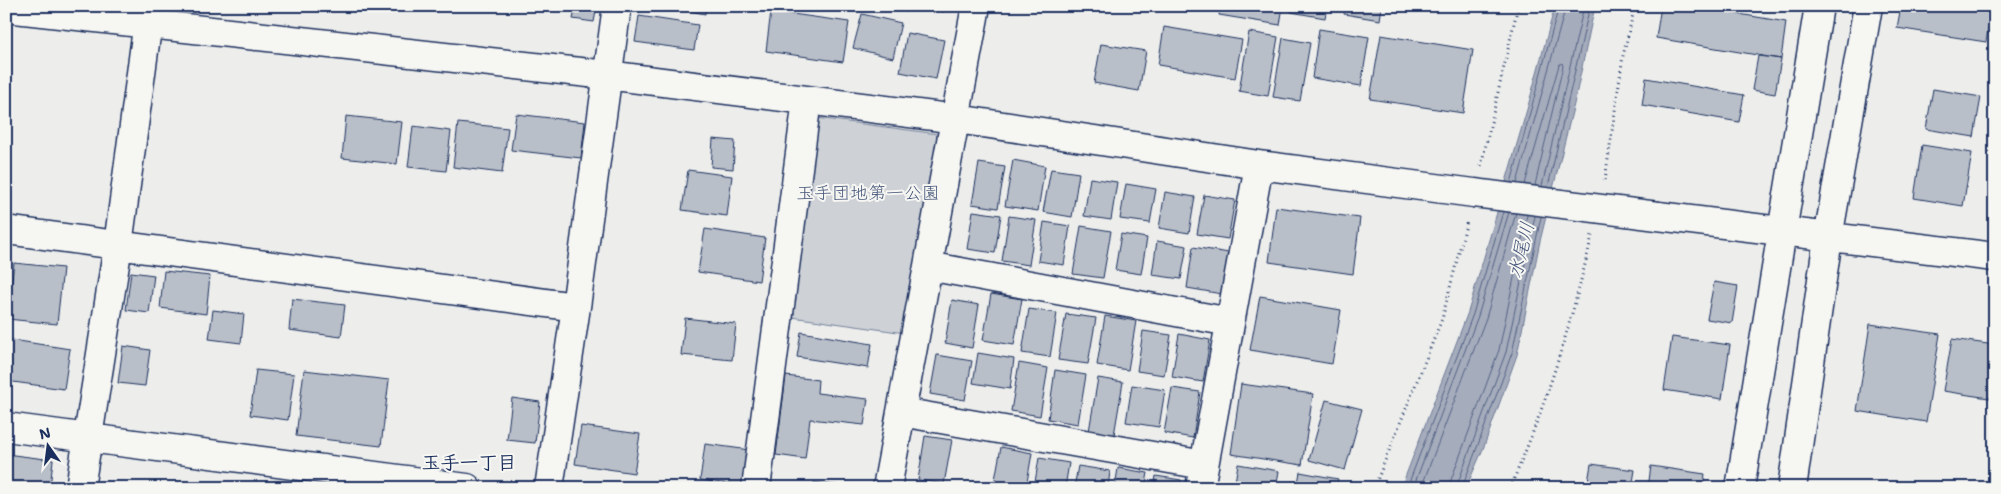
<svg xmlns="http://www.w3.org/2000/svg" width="2001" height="494" font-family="'Shantell Sans','Klee One',sans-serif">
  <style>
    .green { fill: #ced2d7; stroke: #74809a }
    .water { fill: #a5acbc; stroke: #6e7a96 }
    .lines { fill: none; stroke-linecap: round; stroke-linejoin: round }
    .shore { stroke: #526184; stroke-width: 1 }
    .building { fill: #b9bfc8; stroke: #1b2f5e }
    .minor-casing { stroke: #1b2f5e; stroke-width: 31 }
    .path { stroke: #1b2f5e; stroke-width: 3; stroke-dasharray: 1 4; stroke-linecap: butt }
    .minor { stroke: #f6f6f2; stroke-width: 28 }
    .minor-bridge-casing { stroke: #1b2f5e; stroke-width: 31; stroke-linecap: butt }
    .minor-bridge { stroke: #f6f6f2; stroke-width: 28 }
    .labels { text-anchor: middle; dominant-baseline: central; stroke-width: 4; stroke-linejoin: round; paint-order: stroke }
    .park-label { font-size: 18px; fill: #48587c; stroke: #f6f6f2 }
    .water-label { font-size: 19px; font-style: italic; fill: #44547a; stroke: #f6f6f2 }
    .neighbourhood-label { font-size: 19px; font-weight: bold; fill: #1b2f5e; stroke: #f6f6f2 }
  </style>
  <rect width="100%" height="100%" fill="#edeeec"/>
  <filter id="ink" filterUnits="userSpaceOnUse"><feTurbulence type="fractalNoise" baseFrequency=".02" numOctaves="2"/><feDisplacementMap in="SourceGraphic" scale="10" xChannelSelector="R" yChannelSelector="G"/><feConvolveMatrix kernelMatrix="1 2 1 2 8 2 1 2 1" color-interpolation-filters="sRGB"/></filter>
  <g filter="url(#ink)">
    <path class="green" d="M817,118L938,134L905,333L792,317Z"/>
    <path class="water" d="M1555,6H1595L1575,100L1540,241L1517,355L1483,449L1466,488H1401L1468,312L1528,106Z"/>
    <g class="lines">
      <path class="shore" d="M1511,183L1559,6
        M1517,183L1566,6
        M1525,184L1559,65L1562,63L1563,66L1535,185
        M1542,186L1584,6
        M1548,187L1590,6
        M1407,488L1473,314L1503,212
        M1413,488L1478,316L1509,212
        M1421,488L1486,318L1516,213
        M1448,488L1499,350L1527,215
        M1456,488L1506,352L1535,216
        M1462,488L1512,353L1541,217"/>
    </g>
    <path class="building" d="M576,6H597L594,22L573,19Z
      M665,6H706L705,14Z
      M883,6H908L907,12Z
      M924,6H946L944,12Z
      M1220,6H1283L1280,25L1219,15Z
      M1292,6H1327L1325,18L1291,12Z
      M1345,6H1382L1380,20L1344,14Z
      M1661,6H1692L1786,22L1781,59L1656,38Z
      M1901,6H1992L1986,42L1897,28Z
      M771,11L849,22L843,62L766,51Z
      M862,14L901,23L893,58L853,48Z
      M639,16L698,25L694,50L635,42Z
      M1164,27L1242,40L1235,78L1158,65Z
      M1319,29L1369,37L1361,86L1312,78Z
      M1249,32L1278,37L1268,96L1239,91Z
      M907,33L944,40L936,79L900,72Z
      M1381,35L1473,50L1463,113L1370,99Z
      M1283,38L1310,43L1300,101L1273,97Z
      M1101,44L1146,51L1139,91L1094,83Z
      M1758,56L1781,59L1775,94L1752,90Z
      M1646,78L1744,95L1739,122L1642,105Z
      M1933,89L1981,97L1974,137L1926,129Z
      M516,114L585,122L581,158L511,150Z
      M346,116L402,122L397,164L342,158Z
      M458,123L508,128L502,173L453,167Z
      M413,126L451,131L446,171L408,167Z
      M713,139L735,141L733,169L711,167Z
      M1922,145L1972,153L1963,206L1914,198Z
      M1013,160L1045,166L1038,211L1005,206Z
      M979,163L1005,167L998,208L972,204Z
      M1051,169L1079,173L1072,217L1043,212Z
      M688,170L732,176L727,216L682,210Z
      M1090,178L1117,182L1111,220L1084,216Z
      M1126,184L1156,189L1150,223L1120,219Z
      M1165,192L1195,197L1189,233L1159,228Z
      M1204,195L1235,200L1228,239L1197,234Z
      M1276,207L1360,218L1353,274L1269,262Z
      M973,211L1001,215L995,253L967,249Z
      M1009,216L1036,220L1029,265L1002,261Z
      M1044,222L1070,226L1064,265L1038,261Z
      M1081,226L1111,231L1103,278L1073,274Z
      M705,229L765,238L759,281L698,272Z
      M1121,234L1147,238L1141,274L1115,270Z
      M1157,241L1187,246L1181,279L1152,275Z
      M1193,247L1229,253L1222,294L1187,288Z
      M14,263L63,268L57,324L7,319Z
      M164,271L210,276L206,314L160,308Z
      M131,272L154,275L149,313L126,310Z
      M1714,282L1738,286L1732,323L1707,319Z
      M991,294L1022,299L1014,345L983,340Z
      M1260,296L1341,310L1332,364L1250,350Z
      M292,299L345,305L341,337L289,330Z
      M952,300L979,305L972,348L945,343Z
      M1029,309L1057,313L1050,357L1022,353Z
      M213,310L244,314L241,343L209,339Z
      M1066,314L1096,318L1088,364L1058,360Z
      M1105,316L1136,321L1128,370L1097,365Z
      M685,318L736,324L732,360L681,355Z
      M1870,324L1940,334L1926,422L1857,411Z
      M1143,331L1171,335L1164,375L1137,371Z
      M801,332L872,344L868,368L797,357Z
      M1179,334L1210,340L1203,382L1172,377Z
      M1672,337L1730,345L1722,399L1664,390Z
      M6,339L70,349L64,389L6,381Z
      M1952,339L1995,345V399L1943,391Z
      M123,346L150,350L145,386L118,383Z
      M978,353L1014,359L1010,389L973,383Z
      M937,355L972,361L965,400L930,394Z
      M1019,363L1048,368L1040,416L1011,411Z
      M256,370L294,374L288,420L250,415Z
      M304,370L389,380L381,446L296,436Z
      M1055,370L1086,375L1078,424L1048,419Z
      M786,376L818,380L817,393L868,399L864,425L810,419L805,459L776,455Z
      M1098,378L1123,382L1114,435L1089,431Z
      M1241,384L1313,394L1302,465L1231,454Z
      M1132,385L1165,390L1159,427L1126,422Z
      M1172,388L1200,392L1193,438L1164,433Z
      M512,398L540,402L535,443L507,440Z
      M1326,400L1362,409L1345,470L1309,460Z
      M581,426L640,434L634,473L575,464Z
      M925,436L952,440L944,484L918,480Z
      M705,444L750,450L745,486L700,480Z
      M1001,447L1032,453L1026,488L994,485Z
      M6,454L53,460L50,488H6Z
      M1039,458L1069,463L1065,488H1034Z
      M1238,464L1279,471L1276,488H1234Z
      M1591,464L1635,470L1632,488H1587Z
      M1078,466L1110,471L1108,488H1074Z
      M1651,466L1705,474L1703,488H1648Z
      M1118,468L1148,473L1145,488H1115Z
      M1300,472L1338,479L1336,488H1297Z
      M1156,476L1181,480L1180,488H1154Z
      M814,482L856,488H813Z"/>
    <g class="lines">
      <defs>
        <path id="minor" d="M6,8L607,75L957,119L1259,165L1474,193
          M1658,216L1995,257
          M6,230L576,307
          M928,266L1230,322
          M901,412L1204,465
          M6,427L467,488
          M80,488L118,245L150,6
          M549,488L576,307L617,6
          M756,488L807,100
          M887,488L976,6
          M1200,488L1259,165
          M1740,488L1819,6
          M1792,488L1828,238L1868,6"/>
      </defs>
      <use href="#minor" class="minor-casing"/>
      <path class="path" d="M1481,166L1518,6
        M1605,180L1623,56L1635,6
        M1374,488L1442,319L1467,221
        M1510,488C1546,406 1572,322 1592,235"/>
      <use href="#minor" class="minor"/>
      <defs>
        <path id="minor-bridge" d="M1474,193L1658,216"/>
      </defs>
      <use href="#minor-bridge" class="minor-bridge-casing"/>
      <use href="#minor-bridge" class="minor-bridge"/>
    </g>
  </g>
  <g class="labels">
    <g class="park-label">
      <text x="868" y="193">玉手団地第一公園</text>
    </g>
    <g class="water-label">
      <text transform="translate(1521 250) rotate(-76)">水尾川</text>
    </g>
    <g class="neighbourhood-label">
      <text x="469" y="462">玉手一丁目</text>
    </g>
  </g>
  <rect width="2001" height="494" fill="none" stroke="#f6f6f2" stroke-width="25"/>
  <rect x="12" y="12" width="1976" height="469" fill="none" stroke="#1b2f5e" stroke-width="2" filter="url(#ink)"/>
  <g transform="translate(48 446) rotate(346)" stroke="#f6f6f2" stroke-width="4" paint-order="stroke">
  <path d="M0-4L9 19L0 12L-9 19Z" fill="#1b2f5e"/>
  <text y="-8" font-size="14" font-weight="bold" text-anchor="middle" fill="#1b2f5e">N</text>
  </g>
</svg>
